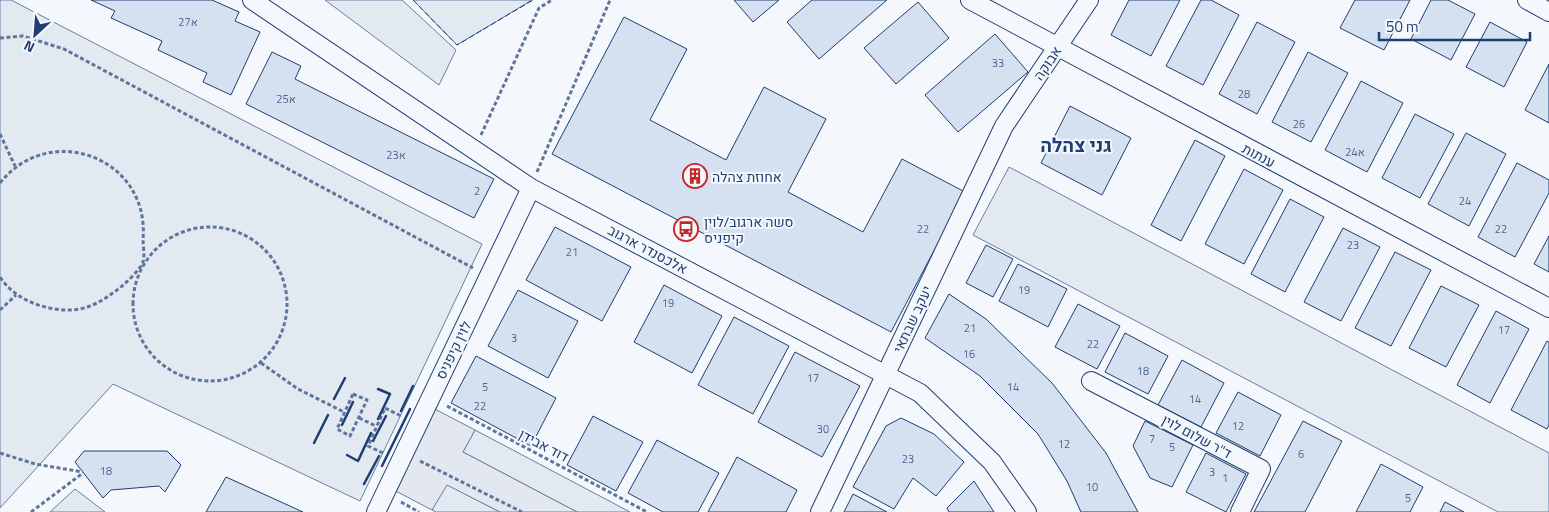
<svg xmlns="http://www.w3.org/2000/svg" width="1549" height="512" font-family="'Titillium Web',Heebo,sans-serif">
  <style>
    .green { fill: #e3e9f0; stroke: #687fa3 }
    .parking { fill: #e3e8f0; stroke: #687fa3 }
    .building { fill: #d5e0f0; stroke: #1d3f73 }
    .lines { fill: none; stroke-linecap: round; stroke-linejoin: round }
    .minor-casing { stroke: #1d3f73; stroke-width: 20 }
    .path { stroke: #5e769c; stroke-width: 3; stroke-dasharray: 4 2.5; stroke-linecap: butt }
    .minor { stroke: #f4f7fb; stroke-width: 18 }
    .fence { stroke: #1d3f73; stroke-width: 1; stroke-dasharray: 6 2.5; stroke-linecap: butt }
    .wall { stroke: #1d3f73; stroke-width: 2.5 }
    .labels { text-anchor: middle; dominant-baseline: central; stroke-width: 4; stroke-linejoin: round; paint-order: stroke }
    .number-label { font-size: 11px; fill: #4b6792 }
    .street-label { font-size: 14px; fill: #1d3f73; stroke: #f4f7fb }
    .poi-label { font-size: 14px; fill: #1d3f73; stroke: #f4f7fb; text-anchor: start }
    .district-label { font-size: 19px; font-weight: bold; fill: #1d3f73; stroke: #f4f7fb }
  </style>
  <rect width="100%" height="100%" fill="#f4f7fb"/>
  <path class="green" d="M0,0H11L482,244L360,501L113,384L0,508Z
    M325,0H402L456,50L439,85Z
    M413,0H532L457,45Z
    M1009,167L1549,453V512H1498L973,235Z
    M475,430L630,512H577L463,452Z
    M446,484L500,512H436L432,510Z
    M75,489L105,512H50Z"/>
  <path class="parking" d="M427,405L475,430L463,452L577,512H500L447,485L432,510L388,487Z"/>
  <path class="building" d="M91,0H212L239,12L235,21L260,32L231,95L203,82L207,73L158,50L162,41L111,18L115,11Z
    M734,0H779L753,22Z
    M812,0H887L819,59L787,22Z
    M1129,0H1180L1151,56L1111,35Z
    M1201,0H1211L1239,15L1203,85L1166,66Z
    M1355,0H1410L1384,50L1340,28Z
    M1431,0H1448L1475,14L1451,60L1411,39Z
    M918,2L949,38L896,84L864,48Z
    M624,17L687,49L650,120L726,160L764,87L826,119L788,192L863,232L902,159L965,192L891,332L552,154Z
    M1257,22L1295,42L1257,114L1219,94Z
    M1490,22L1527,42L1504,87L1466,67Z
    M995,34L1028,72L958,132L925,95Z
    M272,52L301,66L295,79L494,179L474,218L246,104Z
    M1308,52L1348,73L1311,142L1272,122Z
    M1549,64V123L1525,110Z
    M1361,81L1403,103L1367,172L1325,150Z
    M1070,106L1131,138L1102,195L1041,163Z
    M1415,114L1454,134L1420,198L1382,178Z
    M1466,133L1506,154L1469,226L1428,204Z
    M1195,140L1225,156L1181,241L1151,225Z
    M1517,163L1549,180V193L1515,257L1478,237Z
    M1244,169L1283,190L1244,264L1205,244Z
    M1290,199L1324,217L1285,292L1251,274Z
    M555,227L631,267L602,321L526,280Z
    M1343,228L1380,247L1341,321L1304,302Z
    M1549,236V272L1534,264Z
    M986,245L1013,259L993,297L966,283Z
    M1395,252L1431,270L1391,346L1355,328Z
    M1018,264L1067,289L1048,327L999,301Z
    M664,285L722,316L692,373L634,342Z
    M1441,286L1479,305L1446,367L1409,348Z
    M518,290L578,321L548,378L488,346Z
    M949,294L986,319L1052,383L1106,453L1138,512H1081L1067,481L1038,434L980,376L925,338Z
    M1078,304L1120,326L1097,369L1055,347Z
    M1496,311L1529,329L1490,403L1457,385Z
    M734,317L789,346L753,414L698,385Z
    M1125,333L1168,356L1148,394L1105,372Z
    M1547,341L1549,342V425L1547,429L1511,410Z
    M795,352L860,386L822,457L758,422Z
    M476,356L556,398L531,446L451,403Z
    M1182,360L1224,383L1201,427L1158,405Z
    M1238,392L1281,415L1260,456L1216,433Z
    M593,416L643,442L616,491L567,465Z
    M901,418L934,434L964,462L936,496L913,478L894,509L853,487L886,426Z
    M1145,421L1193,445L1172,487L1150,478L1133,446Z
    M1303,421L1342,441L1305,512H1254Z
    M657,440L719,473L698,512H663L628,493Z
    M84,451H167L181,465L165,492L159,486L111,490L103,498L75,462Z
    M1206,453L1246,474L1226,512L1186,492Z
    M737,457L797,490L786,512H708Z
    M1381,464L1423,487L1410,512H1356Z
    M226,477L303,512H206Z
    M974,481L994,512H949L947,508Z
    M853,494L887,512H844Z
    M1445,502L1464,512H1440Z"/>
  <g class="lines">
    <defs>
      <path id="minor" d="M252,0L531,188L920,393L992,462L1027,512
        M970,0L1549,308
        M1527,0L1549,12
        M1091,381L1261,469L1240,512
        M376,512L531,188
        M820,512L1004,126L1089,0"/>
    </defs>
    <use href="#minor" class="minor-casing"/>
    <path class="path" d="M0,38L23,36L64,49L473,268
      M0,134L15,166
      M481,135L539,8L552,0
      M537,172L610,0
      M0,183C50,120 150,158 143,239C143,246 145,256 143,262C141,269 123,286 117,290C102,301 88,310 69,310C43,310 14,299 0,277
      M133 304a77 77 0 1 1 154 0a77 77 0 1 1-154 0Z
      M0,310L16,295
      M261,363L298,389L344,412
      M353,394L367,400L350,436L337,429Z
      M447,406L647,512
      M359,418L376,426
      M0,453L35,464L83,472
      M383,453L368,446L385,408L401,416
      M420,461L522,512
      M401,502L419,512
      M31,512L83,473"/>
    <use href="#minor" class="minor"/>
    <path class="fence" d="M413,0L457,45L533,0"/>
    <path class="wall" d="M378,389L390,394L378,419
      M334,399L345,378
      M401,411L413,386
      M342,425L353,402
      M373,441L386,416
      M314,443L328,415
      M347,455L358,461L371,433
      M382,466L410,409
      M364,484L379,456"/>
  </g>
  <defs>
    <symbol id="building-ring" viewBox="-11 -11 22 22"><circle r="9.5" fill="#f4f7fb" stroke="#c62828" stroke-width="1.5"/><path d="M-4-6H4V6H1V3H-1V6H-4ZM-2.5-4.3h1.7v1.8h-1.7ZM.8-4.3h1.7v1.8H.8ZM-2.5-1h1.7V.8h-1.7ZM.8-1h1.7V.8H.8Z" fill="#c62828"/></symbol>
    <symbol id="bus-ring" viewBox="-11 -11 22 22"><circle r="9.5" fill="#f4f7fb" stroke="#c62828" stroke-width="1.5"/><path d="M-5-6H5V4H4V6H2V4H-2V6H-4V4H-5ZM-3.5-4V0h7V-4ZM-3.5 1.2v1.5H-2V1.2ZM2 1.2v1.5H3.5V1.2Z" fill="#c62828"/></symbol>
  </defs>
  <g fill-rule="evenodd">
    <use href="#building-ring" x="681" y="162" width="28" height="28"/>
    <use href="#bus-ring" x="672" y="215" width="28" height="28"/>
  </g>
  <g class="labels">
    <g class="number-label">
      <text x="188" y="22">27א</text>
      <text x="998" y="63">33</text>
      <text x="1244" y="94">28</text>
      <text x="286" y="99">25א</text>
      <text x="1299" y="124">26</text>
      <text x="1355" y="152">24א</text>
      <text x="396" y="155">23א</text>
      <text x="477" y="191">2</text>
      <text x="1465" y="201">24</text>
      <text x="923" y="229">22</text>
      <text x="1501" y="229">22</text>
      <text x="1353" y="245">23</text>
      <text x="572" y="252">21</text>
      <text x="1024" y="290">19</text>
      <text x="668" y="303">19</text>
      <text x="970" y="328">21</text>
      <text x="1504" y="330">17</text>
      <text x="514" y="338">3</text>
      <text x="1093" y="344">22</text>
      <text x="969" y="354">16</text>
      <text x="1143" y="371">18</text>
      <text x="813" y="378">17</text>
      <text x="485" y="387">5</text>
      <text x="1013" y="387">14</text>
      <text x="1195" y="399">14</text>
      <text x="480" y="406">22</text>
      <text x="1238" y="426">12</text>
      <text x="823" y="429">30</text>
      <text x="1152" y="439">7</text>
      <text x="1064" y="444">12</text>
      <text x="1172" y="447">5</text>
      <text x="1301" y="454">6</text>
      <text x="908" y="459">23</text>
      <text x="106" y="471">18</text>
      <text x="1212" y="472">3</text>
      <text x="1225" y="478">1</text>
      <text x="1092" y="487">10</text>
      <text x="1408" y="498">5</text>
    </g>
    <g class="street-label">
      <text transform="translate(1047 63) rotate(-56)">אבוקה</text>
      <text transform="translate(1259 155) rotate(28)">ענתות</text>
      <text transform="translate(648 249) rotate(28)">אלכסנדר ארגוב</text>
      <text transform="translate(912 319) rotate(-65)">יעקב שבתאי</text>
      <text transform="translate(453 350) rotate(-64)">לוין קיפניס</text>
      <text transform="translate(1197 436) rotate(28)">ד"ר שלום לוין</text>
      <text transform="translate(544 445) rotate(28)">דוד אבידן</text>
    </g>
    <g class="poi-label">
      <text x="712" y="176">אחוזת צהלה</text>
      <text x="704" y="221">סשה ארגוב/לוין<tspan x="704" dy="16">קיפניס</tspan></text>
    </g>
    <g class="district-label">
      <text x="1076" y="144">גני צהלה</text>
    </g>
  </g>
  <g transform="translate(35 35) rotate(206)" stroke="#f4f7fb" stroke-width="4" paint-order="stroke">
  <path d="M0-4L9 19L0 12L-9 19Z" fill="#1d3f73"/>
  <text y="-8" font-size="14" font-weight="bold" text-anchor="middle" fill="#1d3f73">N</text>
  </g>
  <path d="M1379 32v8h151v-8" fill="none" stroke="#1d3f73" stroke-width="2.5"/>
  <text x="1386" y="32" font-size="15" fill="#1d3f73" stroke="#f4f7fb" stroke-width="4" paint-order="stroke">50 m</text>
</svg>
